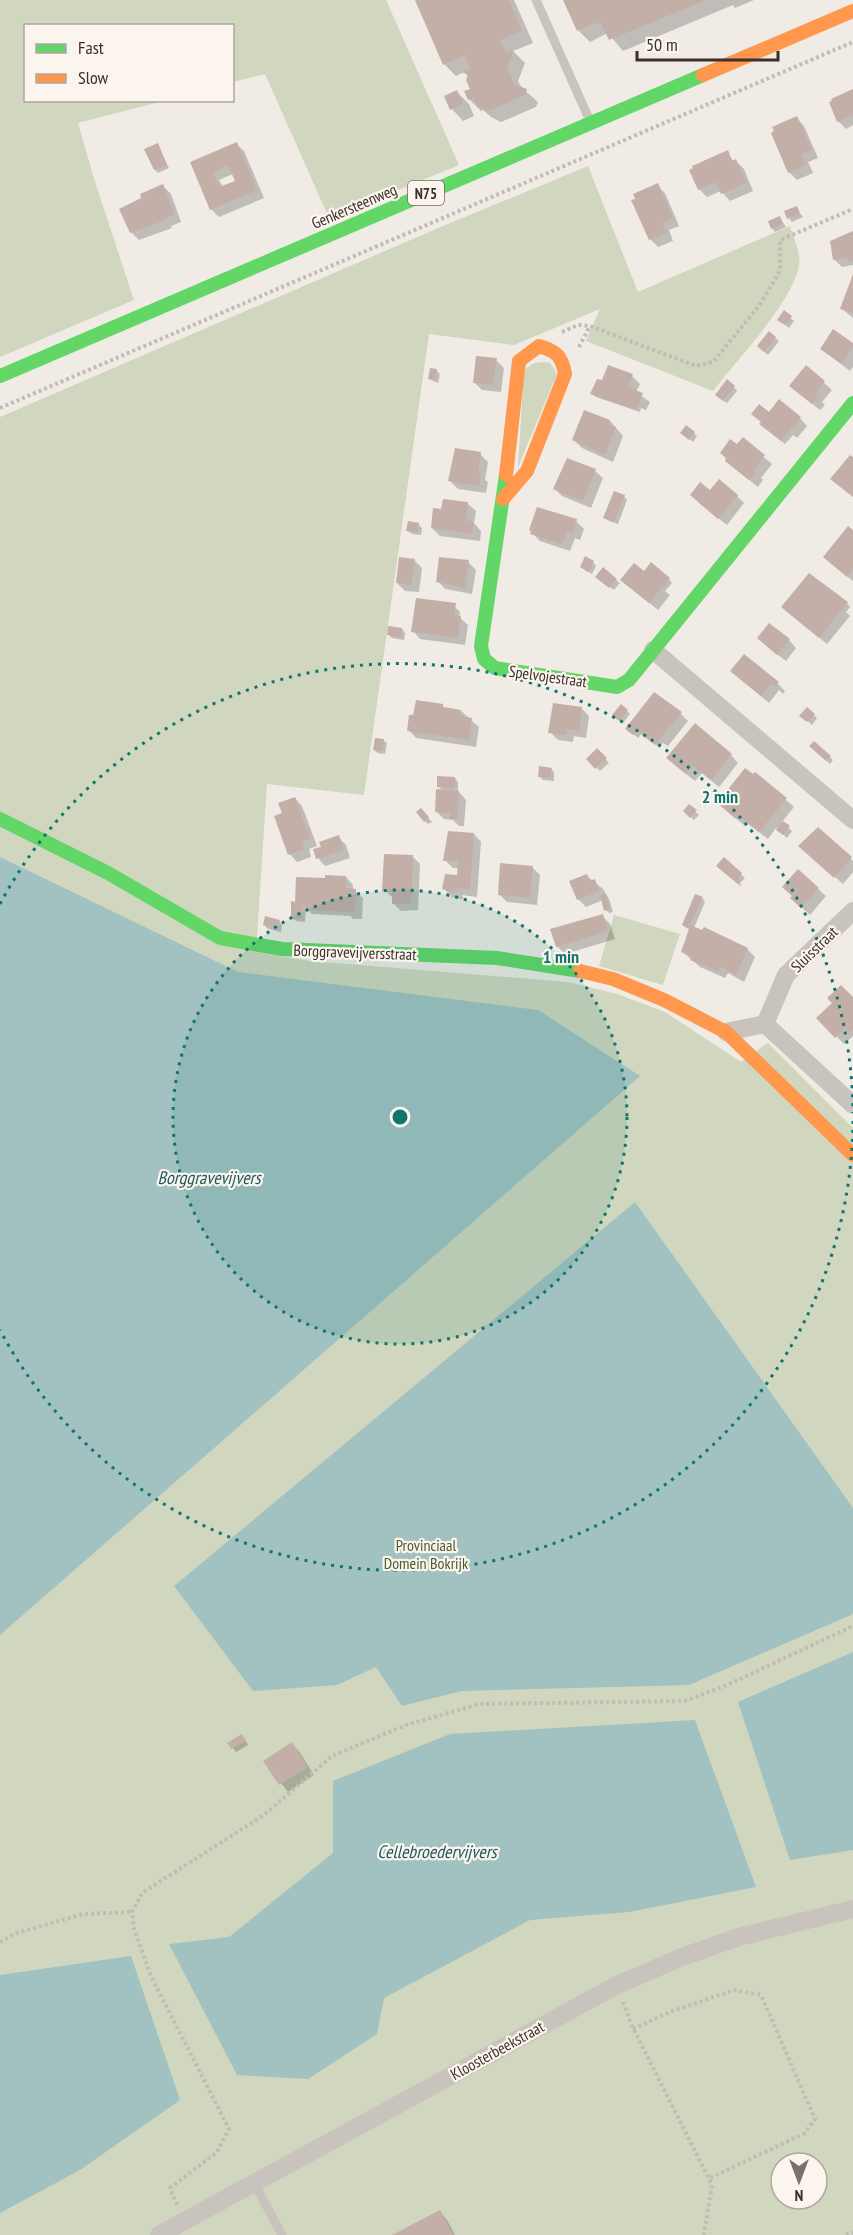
<svg xmlns="http://www.w3.org/2000/svg" width="853" height="2235" font-family="'PT Sans Narrow',sans-serif">
  <style>
    .green { fill: #d1d6bf; fill-rule: evenodd }
    .water { fill: #a1c2c1 }
    .shadow { fill: #0003; fill-rule: evenodd }
    .building { fill: #c3afa7; fill-rule: evenodd }
    .lines { fill: none; stroke-linecap: round; stroke-linejoin: round }
    .path { stroke: #c2bbb6; stroke-width: 4; stroke-dasharray: 3 3; stroke-linecap: butt }
    .lane { stroke: #c9c3be; stroke-width: 9 }
    .street { stroke: #c9c3be; stroke-width: 18 }
    .fast { stroke: #63d668; stroke-width: 14 }
    .slow { stroke: #ff974d; stroke-width: 14 }
    .ring { fill: none; stroke: #0f766e; stroke-width: 3; stroke-dasharray: 3 6 }
    .labels { text-anchor: middle; dominant-baseline: central; stroke-width: 4.5; stroke-linejoin: round; paint-order: stroke }
    .shield { fill: #fbf5ee; stroke: #756b66; stroke-width: 1.5 }
    .shield-label { font-size: 15px; font-weight: bold; fill: #3b302b }
    .street-label { font-size: 16px; fill: #3b302b; stroke: #fbf5ee }
    .park-label { font-size: 16px; fill: #4a5a2e; stroke: #fbf5ee }
    .water-label { font-size: 18px; font-style: italic; fill: #1f5a5e; stroke: #fbf5ee }
    .centre { fill: #0f766e; stroke: #fbf5ee; stroke-width: 3 }
    .ring-label { font-size: 18px; text-anchor: middle; font-weight: bold; fill: #0f766e; stroke: #fbf5ee; stroke-width: 4.5; stroke-linejoin: round; paint-order: stroke }
  </style>
  <rect width="100%" height="100%" fill="#f0ebe5"/>
  <path class="green" d="M0,0H386L459,165L329,218L265,74L233,82L232,26H26V100L163,101L78,123L95,182L134,300L0,357Z
    M588,166L638,292L790,226C794,238 801,254 799,266C791,304 737,360 713,391L586,341L600,309L514,345L429,334L364,795L267,784L256,952L310,961L568,982L617,994L665,1012L741,1062L768,1043L853,1128V2235H0V417L436,229ZM781,2163H817V2199H781Z
    M544,362L550,363L557,374L518,467L524,370L534,363Z
    M614,915L680,934L663,985L599,966Z"/>
  <path class="water" d="M0,857L238,972L538,1010L640,1076L0,1635Z
    M635,1202L853,1508V1614L689,1685L462,1691L402,1706L376,1667L337,1685L253,1691L174,1586Z
    M853,1652V1850L790,1860L738,1702Z
    M695,1720L756,1887L629,1912L530,1920L384,1998L377,2034L308,2079L237,2075L169,1944L229,1937L333,1853V1781L450,1734Z
    M131,1956L180,2100L80,2170L0,2213V1975Z"/>
  <path class="shadow" d="M417,0H514L533,43L513,51L525,63L518,81L522,88L538,102L536,107L501,122L491,117L483,110L481,111L469,99L472,89L469,77L464,72L456,76L444,64Z
    M565,0H754L735,8L733,5L623,51L608,33L590,42L578,30Z
    M853,91V125L846,129L838,121Z
    M457,92L469,104L474,116L463,121L452,109L446,97Z
    M797,118L804,126L818,158L808,162L813,173L797,180L789,172Z
    M236,144L244,151L264,198L219,217L211,209L192,162ZM233,174L237,181L223,187L219,180Z
    M157,145L169,168L158,173L155,170Z
    M727,152L734,162L736,161L744,169L753,191L730,201L721,191L707,197L699,189L695,169Z
    M657,185L665,193L679,226L669,230L673,241L658,247L650,239Z
    M163,186L171,194L181,222L171,226L172,228L139,240L131,232Z
    M796,208L803,217L792,222L789,218Z
    M780,218L786,227L775,232L772,228Z
    M853,233V265L842,267L834,259Z
    M853,279V318L842,309Z
    M784,313L794,321L789,328L783,323Z
    M769,333L779,341L768,355L762,350Z
    M853,345V367L850,371L821,349Z
    M496,360L504,368L501,392L482,390L474,382Z
    M806,367L832,390L822,402L825,405L820,410L799,393Z
    M436,370L440,374L438,383L429,379Z
    M632,376L640,384L636,392L650,402L646,410L641,408L640,412L596,397L592,394L602,382Z
    M734,387L737,391L727,403L720,398Z
    M769,414L800,418L807,426L797,438L793,435L785,444L769,431Z
    M610,421L623,436L613,462L582,448L574,440Z
    M694,433L697,436L693,442L686,436Z
    M743,439L772,464L761,478L763,480L758,487L734,468L737,447Z
    M480,454L488,462L485,480L488,482L486,493L458,489L450,481Z
    M595,471L603,478L591,508L562,496L555,489Z
    M710,493L737,496L744,503L727,525L699,503Z
    M624,496L627,500L618,524L609,521L605,518Z
    M468,504L476,511L474,523L481,531L480,541L440,536L432,528L442,511Z
    M576,521L584,529L580,540L575,538L570,551L540,541L532,533Z
    M418,524L422,528L421,535L412,534L408,531Z
    M853,532V581L832,564Z
    M414,560L422,568L419,592L405,591L397,583Z
    M468,562L476,570L472,594L445,589L438,581Z
    M593,562L596,566L592,574L585,570Z
    M644,573L669,579L672,583L665,591L670,595L658,610L622,580Z
    M600,580H616L620,583L614,590Z
    M847,603L850,607L846,612L850,616L827,644L791,615Z
    M452,604L460,612L459,617L468,625L465,645L420,639L413,631Z
    M402,629L405,633L404,640L392,638L389,635Z
    M789,640L796,648L786,661L766,646Z
    M740,679L778,684L785,691L783,694L779,690L769,703Z
    M443,706L446,709L461,711L479,727L476,747L416,738L409,730Z
    M622,706L630,714L623,723L614,715Z
    M581,708L589,716L586,738L574,736L573,742L558,740L550,732Z
    M807,709L817,718L812,725L801,715Z
    M681,714L688,721L668,746L663,743L659,747L642,733L638,738L627,729Z
    M383,740L387,743L385,754L378,753L374,750Z
    M814,743L833,760L830,764L811,746Z
    M597,750L609,763L600,771L588,759Z
    M731,755L738,763L719,787L702,773L695,781L676,766Z
    M551,769L554,772V781L543,780L539,776Z
    M755,774L794,807L782,822L792,831L787,838L776,828L768,839L747,823L745,826L727,811Z
    M455,778L458,782V791L466,800L464,826H459L453,820L444,819L436,811L443,791L438,786Z
    M295,798L302,806L317,846L309,849L311,857L297,862L290,854L284,814Z
    M689,806L699,815L694,820L685,811Z
    M421,810L432,822L428,824L425,821Z
    M818,829L853,861V872L843,884L808,853Z
    M474,834L481,842L477,897L462,895L464,899H461L452,897L444,889L459,877V868H453L445,860Z
    M338,837L346,845L350,858L325,866L318,858L323,848Z
    M412,856L420,864L418,910L401,911L393,903V898L384,890Z
    M724,859L745,878L740,883L742,887L722,870Z
    M532,867L540,875L537,905L507,902L499,894Z
    M587,876L603,889L609,899L613,912L609,913L606,910L603,900L586,907L578,899Z
    M346,877L353,885V890L363,898L362,919H353L350,916L312,914L306,908L305,922L296,921L292,918L297,903L327,880Z
    M818,889L826,896L810,915L800,906L794,896Z
    M702,898L705,902L694,928L747,949L755,957L744,982L728,973L725,978L700,967L683,952L690,930L683,925Z
    M602,916L610,924L615,939L565,954L557,946Z
    M279,921L282,925L281,932L268,929L264,925Z
    M853,999V1036L844,1044L818,1018Z
    M245,1739L248,1745L236,1752L230,1744Z
    M291,1744L299,1751L314,1775L288,1792L265,1762Z
    M440,2212L447,2220L455,2235H395Z"/>
  <path class="building" d="M415,0H509L522,31L500,40L506,53L514,50L507,68L514,84L527,89L525,95L488,111L477,106L474,98L468,100L464,91L470,89L466,80L468,75L462,72L470,69L465,55L443,65Z
    M563,0H706L609,40L601,23L597,25L596,22L577,31Z
    M853,89V115L837,122L829,102L832,101L831,99Z
    M457,90L463,104L450,110L444,96Z
    M797,116L812,150L801,154L806,165L788,173L771,133L774,131L772,127Z
    M237,142L257,190L210,210L190,162ZM228,165L235,181L219,187L213,172Z
    M158,143L167,165L154,170L144,149Z
    M728,150L732,161L736,159L746,183L721,194L716,182L698,190L689,170L693,168L692,166Z
    M658,183L673,218L662,223L666,233L649,240L631,200L635,199L633,194Z
    M163,184L174,214L165,218L166,220L130,233L119,209L141,198L140,194Z
    M797,206L800,213L787,219L784,211Z
    M780,216L783,224L771,229L768,221Z
    M853,231V261L847,260V257L833,260L830,241Z
    M853,274V313L840,309Z
    M784,310L792,316L785,325L777,320Z
    M833,329L853,343V347L842,364L820,349Z
    M769,331L776,337L764,352L757,346Z
    M476,356L497,358L493,385L473,383Z
    M608,365L633,374L628,387L643,393L636,410L590,394L597,379L602,380Z
    M806,365L825,381L815,394L818,396L812,404L789,386Z
    M430,368L437,369L435,380L428,379Z
    M727,379L735,386L723,401L715,395Z
    M779,399L801,417L781,441L759,424L761,422L751,414L759,404L769,412Z
    M584,410L610,420L609,424L616,427L605,455L572,440Z
    M686,425L695,432L689,440L680,433Z
    M743,437L765,455L754,469L756,472L749,480L725,461L726,458L720,453L730,439L737,444Z
    M455,448L481,452L478,473H481L479,486L448,481Z
    M850,455L853,457V497L830,479Z
    M567,458L596,469L583,501L553,489Z
    M719,479L738,495L718,519L690,495L700,482L710,490Z
    M614,491L625,495L614,522L603,518Z
    M443,499L468,502L466,520L474,522L472,534L431,528L433,508L441,509Z
    M537,507L577,519L573,533L567,531L562,544L530,534L531,531L529,530Z
    M408,521L419,523L418,532L406,531Z
    M848,526L853,530V569L847,577L823,557Z
    M585,556L594,561L588,572L580,567Z
    M399,557L415,559L411,585L396,583Z
    M439,557L469,560L465,588L436,582Z
    M651,562L670,578L649,603L620,580L634,563L644,571Z
    M603,567L617,579L609,588L595,577Z
    M809,573L848,602L819,638L781,607Z
    M416,598L456,603L454,615L461,616L458,638L411,632Z
    M769,623L790,639L777,655L757,638Z
    M388,626L402,628L401,637L387,635Z
    M744,654L779,682L775,687L771,684L761,696L730,671Z
    M654,692L682,712L655,745L637,731L633,735L625,729Z
    M416,700L443,704V707L461,710L460,716L472,718L469,740L407,731L409,715H413Z
    M553,703L582,707L579,731L567,729L566,735L548,733Z
    M621,704L628,710L619,721L612,715Z
    M807,707L815,714L807,722L799,716Z
    M695,723L732,754L711,780L693,766L686,774L666,758Z
    M375,738L384,739L382,751L373,750Z
    M814,741L831,756L826,761L809,746Z
    M597,748L607,758L595,769L586,759Z
    M539,766L552,768L550,778L538,777Z
    M745,768L753,774L755,772L787,798L759,832L739,816L736,819L717,803Z
    M437,776L455,777V788L437,787Z
    M436,789L459,791L457,819H450V813L435,812Z
    M295,797L310,838L302,842L304,849L288,855L274,816L282,813L278,803Z
    M689,804L697,810L690,818L683,811Z
    M421,808L429,817L424,822L416,812Z
    M783,821L790,826L783,835L776,830Z
    M818,827L852,857L834,878L798,846Z
    M448,831L474,833L470,890L456,888L457,891L452,892L442,889L445,874L457,875L458,861H443Z
    M339,835L344,850L316,859L313,849L321,847L319,842Z
    M384,854L413,855L411,903L392,904V892L382,891Z
    M724,857L742,873L738,879L741,881L738,884L716,866Z
    M500,863L533,866L530,898L498,895Z
    M798,869L819,888L801,908L790,898L792,896L782,887Z
    M587,874L590,881L595,879L599,891L577,900L569,881Z
    M325,875L346,876V888L356,889L355,912L306,910V907H303L302,919L291,918V901L295,902L296,877L325,878Z
    M606,894L610,909L604,911L600,895Z
    M695,894L703,897L690,925L702,930L704,927L748,948L736,975L720,966L718,971L690,960L692,957L681,952L689,929L682,925Z
    M603,914L608,931L556,947L550,929Z
    M265,916L280,920L277,929L263,925Z
    M841,985L853,997V1030L850,1033L845,1028L835,1038L816,1018L832,1003L827,998Z
    M242,1734L246,1741L231,1749L227,1743Z
    M292,1742L308,1767L279,1785L263,1761Z
    M440,2210L453,2235H392Z"/>
  <g class="lines">
    <path class="path" d="M562,332L578,325L590,326L696,366L713,362L758,307L780,271V240L853,209
      M579,347L590,326
      M0,408L853,42
      M0,1942L17,1933L83,1914L132,1912
      M623,2002L632,2026L712,2185L704,2235
      M633,2029L670,2012L734,1990L761,1995L815,2119L805,2133L708,2179
      M177,2205L170,2188L217,2152L229,2129L151,1976L134,1929L132,1912L142,1893L264,1815L332,1756L406,1725L480,1704L685,1701L727,1685L853,1626
      M846,2235L853,2232"/>
    <path class="lane" d="M536,0L590,121
      M254,2183L282,2235"/>
    <path class="street" d="M653,650L853,820
      M765,1024L786,975L853,911
      M726,1032L765,1024L853,1105
      M159,2235L617,1985L682,1957L739,1937L853,1909"/>
    <path class="fast" d="M0,376L703,75
      M506,475L481,646L484,659L495,668L617,687L629,680L853,403
      M0,819L108,873L220,938L282,949L497,958L580,971"/>
    <path class="slow" d="M703,75L853,11
      M503,499L527,471L565,374C562,356 556,351 539,346L519,361L506,475
      M580,971L613,979L664,1000L726,1032L853,1155"/>
  </g>
  <circle cx="400" cy="1117" r="227" fill="#0f766e" fill-opacity=".12"/>
  <g class="ring">
    <circle cx="400" cy="1117" r="227"/>
    <path d="M853 1121A453 453 0 0 1 0 1330M0 904A453 453 0 0 1 853 1113"/>
  </g>
  <g class="labels">
    <rect class="shield" x="408" y="181" width="36" height="24" rx="4.5"/>
    <g class="shield-label">
      <text x="426" y="193">N75</text>
    </g>
    <g class="street-label">
      <text transform="translate(354 206) rotate(-23)">Genkersteenweg</text>
      <text transform="translate(548 676) rotate(8)">Spelvojestraat</text>
      <text transform="translate(814 949) rotate(-44)">Sluisstraat</text>
      <text transform="translate(355 952) rotate(2)">Borggravevijversstraat</text>
      <text transform="translate(497 2050) rotate(-29)">Kloosterbeekstraat</text>
    </g>
    <g class="park-label">
      <text x="426" y="1545">Provinciaal<tspan x="426" dy="18">Domein Bokrijk</tspan></text>
    </g>
    <g class="water-label">
      <text x="209" y="1177">Borggravevijvers</text>
      <text x="437" y="1851">Cellebroedervijvers</text>
    </g>
  </g>
  <circle cx="400" cy="1117" r="9" class="centre"/>
  <g class="ring-label">
    <text x="720" y="803">2 min</text>
    <text x="561" y="963">1 min</text>
  </g>
  <rect x="24" y="24" width="210" height="78" fill="#fbf5ee" stroke="#aea6a0" stroke-width="1.5"/>
  <rect x="36" y="44" width="30" height="9" fill="#63d668" stroke="#aea6a0" stroke-width="1.5"/>
  <text x="78" y="54" font-size="18" fill="#3b302b">Fast</text>
  <rect x="36" y="74" width="30" height="9" fill="#ff974d" stroke="#aea6a0" stroke-width="1.5"/>
  <text x="78" y="84" font-size="18" fill="#3b302b">Slow</text>
  <g transform="translate(799 2181) rotate(180)"><circle r="28" fill="#fbf5ee" stroke="#aea6a0" stroke-width="1.5"/>
  <path d="M0-4.5L10 22L0 15L-10 22Z" fill="#7a716c"/>
  <text y="-9" font-size="16" font-weight="bold" text-anchor="middle" fill="#3b302b">N</text>
  </g>
  <path d="M637 51v9h141v-9" fill="none" stroke="#3b302b" stroke-width="3"/>
  <text x="646" y="51" font-size="18" fill="#3b302b" stroke="#fbf5ee" stroke-width="4.5" paint-order="stroke">50 m</text>
</svg>
